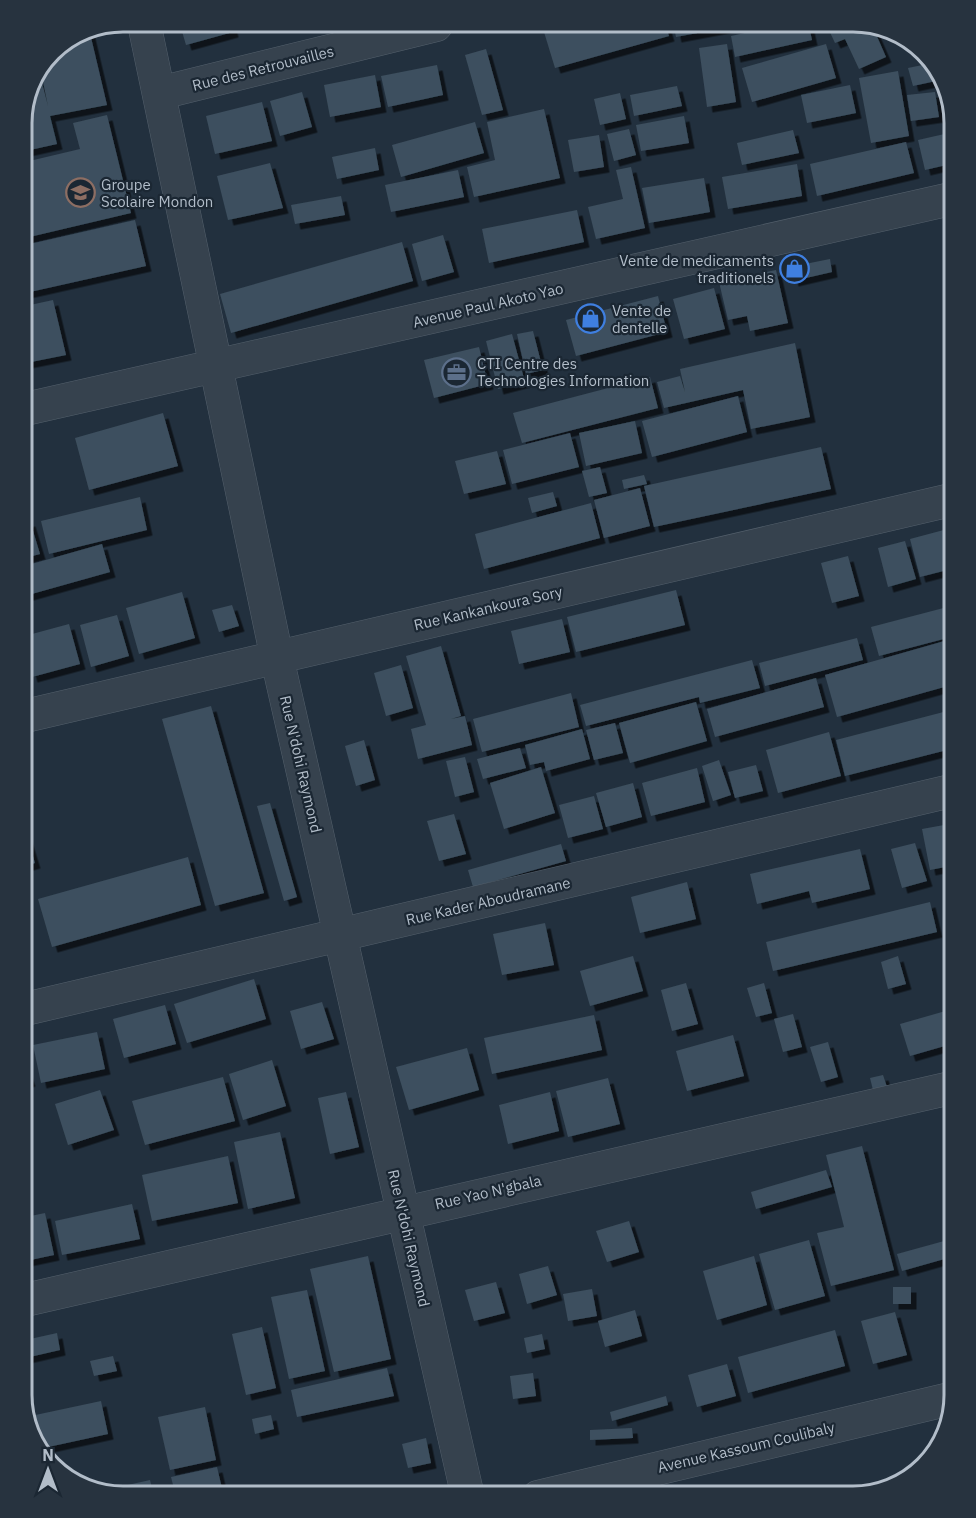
<svg xmlns="http://www.w3.org/2000/svg" width="976" height="1518" font-family="'IBM Plex Sans',sans-serif">
  <style>
    .building { fill: #3d4f5e; filter: url(#shadow) }
    .lines { fill: none; stroke-linecap: round; stroke-linejoin: round }
    .minor-casing { stroke: #54606c; stroke-width: 34 }
    .minor { stroke: #36424e; stroke-width: 33 }
    .labels { text-anchor: middle; dominant-baseline: central; stroke-width: 4.5; stroke-linejoin: round; paint-order: stroke }
    .street-label { font-size: 15px; fill: #b2bdc9; stroke: #1b2733 }
    .poi-label { font-size: 15px; fill: #b2bdc9; stroke: #1b2733; text-anchor: start }
    .rim { fill: none; stroke: #b2bdc9; stroke-width: 3 }
  </style>
  <defs>
    <filter id="shadow"><feDropShadow dx="5.5" dy="5.5" stdDeviation="0" flood-color="#0009"/></filter>
  </defs>
  <rect width="100%" height="100%" fill="#22303e"/>
  <path class="building" d="M843,21H860L872,25L886,57L859,69L845,39L835,43L828,28Z
    M756,22L676,37L673,23L741,22Z
    M794,22H808L812,40L735,57L731,36Z
    M665,23L669,36L555,68L544,32L574,24Z
    M232,27L233,32L186,45L181,28Z
    M84,29H89L107,105L50,116L57,144L21,152V116L40,75L48,106L41,72L51,51Z
    M727,44L736,102L707,107L699,48Z
    M826,44L836,78L752,102L742,68Z
    M486,49L503,110L482,115L465,55Z
    M932,63L945,79L913,86L908,68Z
    M437,65L443,95L388,107L381,76Z
    M898,71L909,136L871,143L859,78Z
    M375,75L381,107L330,117L324,85Z
    M850,85L856,113L807,123L801,95Z
    M677,86L682,106L634,116L630,95Z
    M302,92L312,127L280,136L270,101Z
    M935,92L939,117L911,121L907,95Z
    M620,93L626,119L600,125L594,99Z
    M262,102L272,141L215,154L206,116Z
    M544,109L560,178L474,197L467,167L495,160L487,122Z
    M107,115L131,213L21,239V163L80,149L73,123Z
    M684,116L689,143L641,151L636,125Z
    M475,122L484,153L401,177L392,145Z
    M629,129L636,155L614,161L607,134Z
    M793,130L799,153L742,165L737,143Z
    M949,133L955,163L925,170L918,140Z
    M599,135L604,167L574,172L568,140Z
    M906,142L914,173L817,196L810,164Z
    M375,148L379,170L337,179L332,157Z
    M270,163L283,208L228,220L217,176Z
    M797,164L802,196L728,209L722,177Z
    M631,167L645,228L596,239L588,207L623,199L616,170Z
    M458,170L464,197L391,212L385,185Z
    M704,178L710,212L649,223L642,188Z
    M341,196L345,215L295,224L291,205Z
    M577,210L584,242L489,263L482,229Z
    M135,220L146,266L21,294V246Z
    M443,235L454,272L422,281L412,244Z
    M402,242L413,281L231,333L220,294Z
    M830,259L832,272L793,281L790,267Z
    M776,270L788,323L750,331L747,316L728,320L719,282Z
    M714,288L725,329L684,339L673,299Z
    M658,296L667,332L576,356L566,320Z
    M53,300L66,355L21,364V307Z
    M533,331L543,370L526,374L517,334Z
    M512,334L525,382L498,389L486,341Z
    M795,343L810,417L751,429L743,390L664,408L657,382L680,376L685,392L680,369Z
    M479,347L488,384L434,398L424,360Z
    M650,377L658,408L522,443L513,413Z
    M738,396L747,432L652,457L642,421Z
    M163,413L178,466L89,490L75,438Z
    M635,421L642,453L586,466L579,433Z
    M570,433L579,467L512,484L503,450Z
    M821,447L831,489L654,527L644,486Z
    M497,451L506,484L464,494L455,461Z
    M600,467L607,493L589,497L582,471Z
    M644,475L647,484L624,489L622,480Z
    M640,488L650,526L604,538L594,500Z
    M553,492L557,506L532,513L528,498Z
    M140,497L147,530L49,554L41,521Z
    M591,503L600,538L484,569L475,534Z
    M30,521L40,554L21,559V523Z
    M955,527V568L920,577L910,539Z
    M905,541L916,579L888,587L878,548Z
    M102,544L110,572L21,597V567Z
    M848,556L859,596L832,603L821,563Z
    M676,590L685,625L576,652L567,617Z
    M182,592L195,638L139,654L126,608Z
    M232,605L239,626L219,632L212,610Z
    M955,605V636L879,656L871,627Z
    M117,615L129,656L91,667L80,625Z
    M562,619L570,652L519,664L511,631Z
    M69,624L80,664L32,677L21,637Z
    M857,638L863,660L765,686L759,663Z
    M955,638V684L837,717L825,675Z
    M441,646L461,716L451,719L465,716L472,745L418,759L411,729L426,725L406,656Z
    M752,660L760,688L700,703L699,697L586,726L580,705Z
    M401,665L413,708L386,716L374,673Z
    M24,677L29,696L21,698V678Z
    M816,678L824,707L715,737L707,709Z
    M571,693L579,727L482,752L473,719Z
    M696,702L707,741L630,763L619,723Z
    M211,706L264,893L215,906L162,719Z
    M955,709V748L845,776L836,740Z
    M615,723L623,753L594,760L586,730Z
    M582,729L590,759L546,771L544,762L530,765L525,745Z
    M829,732L841,776L778,793L766,750Z
    M364,740L375,780L356,786L345,746Z
    M520,748L526,768L483,779L477,759Z
    M465,757L474,792L455,797L446,761Z
    M719,760L731,795L713,801L702,766Z
    M756,765L763,791L735,798L728,772Z
    M541,767L555,813L504,829L490,783Z
    M697,768L705,802L651,816L642,783Z
    M633,783L642,817L606,827L596,793Z
    M594,796L603,829L568,838L559,805Z
    M270,803L297,897L284,901L257,806Z
    M454,814L466,854L439,861L427,821Z
    M22,821L35,863L21,867V822Z
    M955,823V865L930,870L922,829Z
    M915,843L927,881L902,888L891,849Z
    M561,844L566,861L473,887L468,870Z
    M860,849L870,889L812,903L809,891L757,904L750,874Z
    M188,857L201,905L52,947L38,899Z
    M687,882L696,919L640,933L631,897Z
    M930,902L937,932L773,971L766,942Z
    M545,923L554,965L502,975L493,934Z
    M633,956L643,991L590,1006L580,971Z
    M898,956L906,984L888,989L881,962Z
    M254,979L266,1019L187,1043L174,1004Z
    M686,983L698,1024L672,1031L661,990Z
    M764,983L772,1013L756,1017L747,988Z
    M322,1002L334,1039L301,1049L290,1011Z
    M165,1005L176,1044L124,1058L113,1019Z
    M949,1010L955,1030V1043L910,1056L900,1024Z
    M793,1014L802,1047L783,1052L774,1019Z
    M594,1015L602,1050L492,1074L484,1038Z
    M97,1032L105,1069L41,1083L33,1045Z
    M733,1035L744,1076L687,1091L676,1051Z
    M828,1042L838,1077L821,1082L810,1047Z
    M467,1048L479,1090L409,1110L396,1067Z
    M21,1055L30,1081L21,1084Z
    M272,1060L286,1106L243,1120L229,1074Z
    M883,1075L888,1090L874,1094L870,1078Z
    M223,1077L235,1121L145,1145L132,1101Z
    M608,1078L620,1124L568,1137L556,1091Z
    M100,1090L114,1130L68,1145L55,1104Z
    M346,1092L359,1147L330,1154L318,1098Z
    M550,1092L559,1131L508,1144L499,1105Z
    M280,1132L295,1198L248,1209L234,1142Z
    M862,1146L894,1270L831,1286L817,1233L844,1227L826,1155Z
    M228,1156L238,1203L152,1221L142,1175Z
    M826,1170L832,1187L756,1209L751,1192Z
    M132,1204L140,1239L62,1255L55,1221Z
    M45,1213L54,1255L21,1262V1218Z
    M629,1221L639,1252L607,1262L596,1231Z
    M955,1238V1256L902,1271L897,1254Z
    M809,1240L825,1296L775,1310L759,1254Z
    M368,1256L391,1359L334,1372L310,1269Z
    M754,1256L767,1305L717,1320L703,1271Z
    M548,1266L557,1295L527,1304L519,1274Z
    M496,1282L505,1313L474,1321L465,1290Z
    M893,1287H911V1304H893Z
    M592,1289L597,1316L568,1321L563,1294Z
    M307,1290L325,1371L289,1379L271,1297Z
    M635,1310L642,1336L605,1347L598,1321Z
    M895,1312L907,1355L873,1364L861,1321Z
    M262,1327L276,1388L246,1395L232,1334Z
    M835,1330L845,1366L748,1393L738,1357Z
    M57,1333L60,1350L21,1359V1341Z
    M542,1334L545,1349L527,1353L524,1338Z
    M113,1356L117,1371L94,1376L90,1361Z
    M727,1364L736,1396L697,1407L688,1375Z
    M387,1368L394,1396L297,1417L291,1390Z
    M533,1373L536,1396L513,1399L510,1376Z
    M666,1396L668,1405L612,1421L610,1412Z
    M101,1401L108,1434L39,1449L32,1441L26,1417Z
    M205,1407L216,1460L170,1470L158,1417Z
    M271,1415L274,1429L255,1434L252,1419Z
    M632,1428L633,1438L590,1440V1430Z
    M426,1438L431,1463L408,1468L402,1444Z
    M217,1467L224,1497H176L171,1477Z
    M910,1477L899,1486L853,1497H829L828,1495Z
    M150,1480L154,1497H121L119,1487Z"/>
  <g class="lines">
    <defs>
      <path id="minor" d="M145,28L277,658L468,1497
        M160,93L436,25
        M21,410L955,198
        M21,717L955,499
        M21,1010L955,790
        M21,1301L955,1087
        M538,1497L954,1398"/>
    </defs>
    <use href="#minor" class="minor-casing"/>
    <use href="#minor" class="minor"/>
  </g>
  <defs>
    <symbol id="school-ring" viewBox="-11 -11 22 22"><circle r="9.5" fill="#1b2733" stroke="#8d6e63" stroke-width="1.5"/><path d="M0-5L7-2L0 1L-7-2ZM-4 1L0 2.5L4 1V4Q0 6-4 4Z" fill="#8d6e63"/></symbol>
    <symbol id="shop-ring" viewBox="-11 -11 22 22"><circle r="9.5" fill="#1b2733" stroke="#3f7fe0" stroke-width="1.5"/><path d="M-5-2.5h2.3a2.7 3.5 0 0 1 5.4 0H5L5.5 6h-11ZM-1.5-2.5h3a1.5 2.3 0 0 0-3 0Z" fill="#3f7fe0"/></symbol>
    <symbol id="office-ring" viewBox="-11 -11 22 22"><circle r="9.5" fill="#1b2733" stroke="#5c6f8a" stroke-width="1.5"/><path d="M-6-3h4V-5.5h4V-3h4V5H-6ZM-1-4.5V-3h2v-1.5ZM-6 0V1H6V0Z" fill="#5c6f8a"/></symbol>
  </defs>
  <g fill-rule="evenodd">
    <use href="#school-ring" x="64" y="176" width="33" height="33"/>
    <use href="#shop-ring" x="778" y="252" width="33" height="33"/>
    <use href="#shop-ring" x="574" y="302" width="33" height="33"/>
    <use href="#office-ring" x="440" y="356" width="33" height="33"/>
  </g>
  <g class="labels">
    <g class="street-label">
      <text transform="translate(263 68) rotate(-14)">Rue des Retrouvailles</text>
      <text transform="translate(488 305) rotate(-13)">Avenue Paul Akoto Yao</text>
      <text transform="translate(488 608) rotate(-13)">Rue Kankankoura Sory</text>
      <text transform="translate(301 764) rotate(77)">Rue N'dohi Raymond</text>
      <text transform="translate(488 901) rotate(-13)">Rue Kader Aboudramane</text>
      <text transform="translate(488 1192) rotate(-13)">Rue Yao N'gbala</text>
      <text transform="translate(409 1238) rotate(77)">Rue N'dohi Raymond</text>
      <text transform="translate(746 1447) rotate(-13)">Avenue Kassoum Coulibaly</text>
    </g>
    <g class="poi-label">
      <text x="101" y="184">Groupe<tspan x="101" dy="17">Scolaire Mondon</tspan></text>
      <text x="774" y="260" text-anchor="end">Vente de medicaments<tspan x="774" dy="17">traditionels</tspan></text>
      <text x="612" y="310">Vente de<tspan x="612" dy="17">dentelle</tspan></text>
      <text x="477" y="363">CTI Centre des<tspan x="477" dy="17">Technologies Information</tspan></text>
    </g>
  </g>
  <path d="M0 0H976V1518H0ZM123 32H853A91 91 0 0 1 944 123V1395A91 91 0 0 1 853 1486H123A91 91 0 0 1 32 1395V123A91 91 0 0 1 123 32Z" fill="#27333f" fill-rule="evenodd"/>
  <path class="rim" d="M123 32H853A91 91 0 0 1 944 123V1395A91 91 0 0 1 853 1486H123A91 91 0 0 1 32 1395V123A91 91 0 0 1 123 32Z"/>
  <g transform="translate(48 1470)" stroke="#1b2733" stroke-width="4.5" paint-order="stroke">
  <path d="M0-4.5L10 22L0 15L-10 22Z" fill="#b2bdc9"/>
  <text y="-9" font-size="16" font-weight="bold" text-anchor="middle" fill="#b2bdc9">N</text>
  </g>
</svg>
